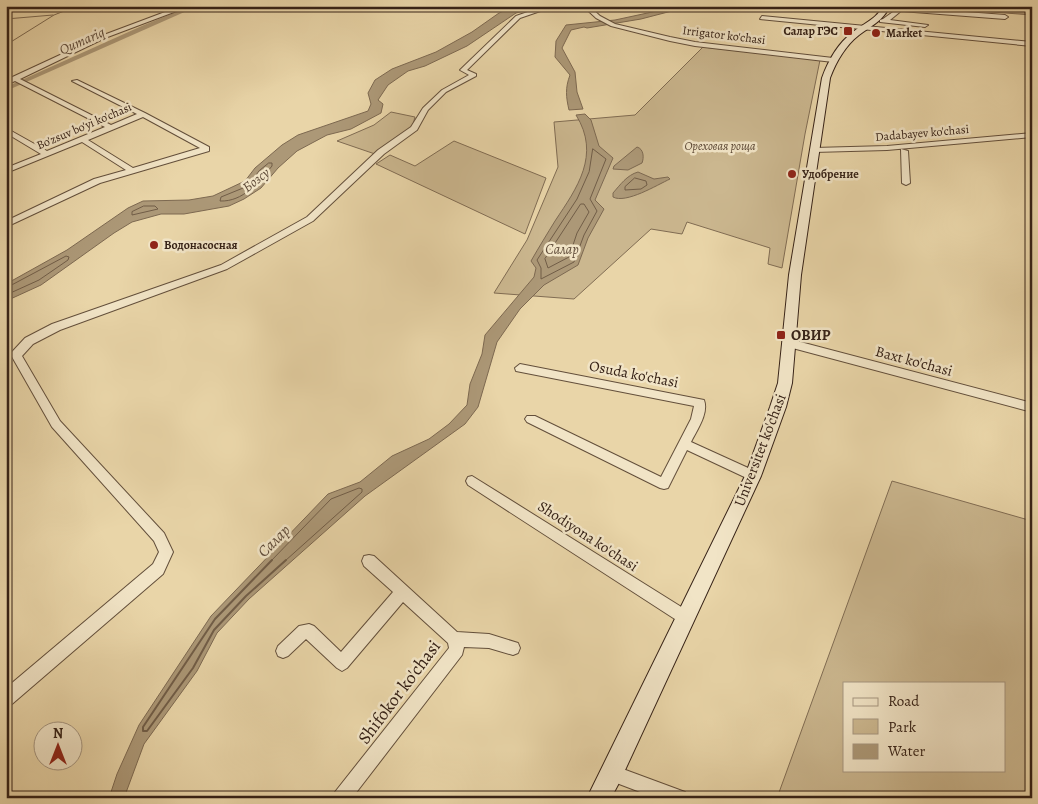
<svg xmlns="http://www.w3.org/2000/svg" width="1038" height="804" font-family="Alegreya,serif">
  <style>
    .green { fill: #cbb78f; stroke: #806c53; fill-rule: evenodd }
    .water { fill: #ac9877; stroke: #7d6951 }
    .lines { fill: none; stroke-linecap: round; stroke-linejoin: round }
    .shore-far1 { stroke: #715d47; stroke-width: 1 }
    .shore { stroke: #715d47; stroke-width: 2 }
    .stream { stroke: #7d6951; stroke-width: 1 }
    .canal { fill: #ac9877; fill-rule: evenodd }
    .street-casing { stroke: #634f3b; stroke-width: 2 }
    .secondary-casing { stroke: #362217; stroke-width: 2 }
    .street { fill: #f1e4c6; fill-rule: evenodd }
    .secondary { fill: #f1e4c6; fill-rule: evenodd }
    .poi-dot { fill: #8f2418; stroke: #f1e4c6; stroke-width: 2 }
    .labels { text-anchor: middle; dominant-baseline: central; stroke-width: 5; stroke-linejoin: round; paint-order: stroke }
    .far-poi-label { font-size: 12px; font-weight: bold; fill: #362217; stroke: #f1e4c6; text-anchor: start }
    .far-street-label { font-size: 12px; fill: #362217; stroke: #f1e4c6 }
    .far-park-label { font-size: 12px; font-style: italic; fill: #5b4735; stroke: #f1e4c6 }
    .far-water-label { font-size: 14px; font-style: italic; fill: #5f4b39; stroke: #f1e4c6 }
    .poi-label { font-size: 15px; font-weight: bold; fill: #362217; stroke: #f1e4c6; text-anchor: start }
    .street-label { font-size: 15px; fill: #362217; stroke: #f1e4c6 }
    .water-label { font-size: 16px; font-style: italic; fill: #5f4b39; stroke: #f1e4c6 }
    .near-street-label { font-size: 18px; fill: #362217; stroke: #f1e4c6 }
  </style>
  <rect width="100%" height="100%" fill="#e9d5a8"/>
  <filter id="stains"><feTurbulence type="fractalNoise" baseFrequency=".004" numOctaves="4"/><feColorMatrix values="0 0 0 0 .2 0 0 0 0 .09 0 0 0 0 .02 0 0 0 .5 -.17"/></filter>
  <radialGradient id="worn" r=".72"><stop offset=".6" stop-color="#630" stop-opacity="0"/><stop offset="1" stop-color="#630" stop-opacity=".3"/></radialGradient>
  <path class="green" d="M703,47L820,60L805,134L782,268L768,264L770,248L687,222L682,234L651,229L574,299L494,293L527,240L558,167L554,122L635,115Z
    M391,112L415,117L412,128L375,154L337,141L374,125Z
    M454,141L546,178L525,234L376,164L390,155L415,166Z
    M892,481L1032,521V798H777ZM844,683H1004V770H844Z"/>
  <path class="water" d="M516,6H542L516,13L467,46L425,66L408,71L388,85L378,100L383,104L381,113L351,129L327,135L297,151L278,168L261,188L244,199L229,206L184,214H161L132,222L114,233L41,285L6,301V284L67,250L128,208L143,201L189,200L213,196L245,181L255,168L282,145L298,135L368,111L371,104L368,93L375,80L392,69L436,52L472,32L499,13Z
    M680,6H691L641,19L587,28L584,27L571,30L562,48L575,72L577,92L583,109L569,110C566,97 565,88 570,75L555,57L556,41L566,25L615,20Z
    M913,6H961L1032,12V15Z
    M585,114L591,120L599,146L613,158L595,200L604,209L588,238L578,265L544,285L520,309L497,342L478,407L465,424L365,496L249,599L217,633L197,671L144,744L124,798H109L117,774L139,725L211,616L328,494L360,482L392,456L429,439L449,424L467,405L470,384L482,354L485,335L534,277L536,268L531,261C539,247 547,234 555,221C577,188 601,155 576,115Z
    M637,147C644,149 644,158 642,163L628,170L613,169L614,166Z
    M638,172L654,179L668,177L670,179C657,185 626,204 613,197V193C620,185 627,175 638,172Z"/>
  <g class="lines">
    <path class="shore-far1" d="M593,149L606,159L590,199L597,211L584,235L574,262L541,279V268L537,260L577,199L589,172Z
      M269,163H272V166C259,182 243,202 220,201L221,197L248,186L259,171Z
      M635,178L646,181L647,185L641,189L625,190V187Z
      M581,204H584L589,212L577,233L569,257L548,268L545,259Z
      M144,206H155L158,209L132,215V212Z
      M6,288L66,256L69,257L68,260L39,280L6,295
      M271,561L331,499L359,488L362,489V492L285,561"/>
    <path class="shore" d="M272,560L215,619L143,727V731H147L193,668L214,630L246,596L286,560"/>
    <path class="stream" d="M6,19L53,15
      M6,45L54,15L77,6"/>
    <path class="canal" d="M191,6H198L6,91V87L144,25Z"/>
    <defs>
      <path id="street" d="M181,6H190L105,38L20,79L111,125L137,114L72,81L77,80L145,113L209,147V151L100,183L6,227V221L94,179L126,170L82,142L6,173V168L41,154L6,133V128L47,151L105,127L15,81L6,85V80L101,36ZM143,117L200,148L133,168L88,140Z
        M545,6H555L520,18L467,70L476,74V76L446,92L428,110L417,130L384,154L313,221L227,269L60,330L33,344L22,356L60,421L164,533L173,552L163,574L12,704L6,706V688L153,564L159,552L154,541L52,427L11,355L12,352L25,338L52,324L221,265L307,217L378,150L411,127L423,108L442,90L469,75L460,70L516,16Z
        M583,6H589L600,16L615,24L670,37L695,42L833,58L836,60L833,62L695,46L670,41L611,26L596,18Z
        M900,7L1005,15L1008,17L1005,19L901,11L890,20L928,25L925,27L880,22V20L883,19Z
        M762,16L1032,42V46L760,19Z
        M1032,133V137L887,150L814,152L810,150L814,148L887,146Z
        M901,149L908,151L910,183L906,185L902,183Z
        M789,339L1032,403V412L785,346L784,343Z
        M520,364L704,400C709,413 697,430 691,442L757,472L759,476L757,480L753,481L687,450L668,488L664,489L660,488L527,422L525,419L527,416H535L661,477L691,419L694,406L516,371L515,368Z
        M472,476L691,613L693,618L691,623L686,625L681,623L468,485L466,481L468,477Z
        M369,555L374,556L457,632L489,634L518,643L520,648L518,653L513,655L489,648L464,647L462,655L352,798H333L335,792L449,648L448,643L403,602L347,668L342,671L337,668L306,639L288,656L283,658L278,656L276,651L278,646L299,626L309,624L314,626L341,652L393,592L364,566L362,561L364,556Z
        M612,765L685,792L687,798H656L606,779L604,773L606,767Z"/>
      <path id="secondary" d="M883,6H890C883,21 871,26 859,35C845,46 836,62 830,78L801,275L792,383L786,407L761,476L620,781L611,798H587L745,476L770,407L778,383L789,275L822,78C828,61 838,43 853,32C864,23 877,19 883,6Z"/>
    </defs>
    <use href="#street" class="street-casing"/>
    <use href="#secondary" class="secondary-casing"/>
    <use href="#street" class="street"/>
    <use href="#secondary" class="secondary"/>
  </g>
  <g class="poi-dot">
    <rect x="843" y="26" width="10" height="10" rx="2.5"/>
    <circle cx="876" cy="33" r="5"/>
    <circle cx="792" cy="174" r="5"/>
    <circle cx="154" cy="245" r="5"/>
    <rect x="776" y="330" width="10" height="10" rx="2.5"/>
  </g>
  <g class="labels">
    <g class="far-poi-label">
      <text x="838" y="31" text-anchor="end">Салар ГЭС</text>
      <text x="886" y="33">Market</text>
      <text x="802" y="174">Удобрение</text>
      <text x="164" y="245">Водонасосная</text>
    </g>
    <g class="far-street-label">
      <text transform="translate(724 35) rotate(7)">Irrigator ko'chasi</text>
      <text transform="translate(84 126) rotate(-23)">Bo'zsuv bo'yi ko'chasi</text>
      <text transform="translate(922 133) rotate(-5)">Dadabayev ko'chasi</text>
    </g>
    <g class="far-park-label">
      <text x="720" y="146">Ореховая роща</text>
    </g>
    <g class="far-water-label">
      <text transform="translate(82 41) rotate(-24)">Qumariq</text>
      <text transform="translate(256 180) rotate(-38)">Бозсу</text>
      <text x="562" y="249">Салар</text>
    </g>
    <g class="poi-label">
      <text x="791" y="335">ОВИР</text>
    </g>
    <g class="street-label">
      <text transform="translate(914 361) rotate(15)">Baxt ko'chasi</text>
      <text transform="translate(634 374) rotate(11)">Osuda ko'chasi</text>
      <text transform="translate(760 450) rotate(-69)">Universitet ko'chasi</text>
      <text transform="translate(588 536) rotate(33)">Shodiyona ko'chasi</text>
    </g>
    <g class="water-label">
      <text transform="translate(274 541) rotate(-45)">Салар</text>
    </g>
    <g class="near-street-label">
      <text transform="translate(399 692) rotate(-53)">Shifokor ko'chasi</text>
    </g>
  </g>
  <rect width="1038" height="804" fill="none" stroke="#e9d5a8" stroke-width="25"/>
  <rect x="8" y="8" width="1023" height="789" fill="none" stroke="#362217" stroke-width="2.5"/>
  <rect x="12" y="12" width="1013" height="779" fill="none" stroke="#362217"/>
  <rect x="843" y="682" width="162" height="90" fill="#f1e4c6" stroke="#a69680"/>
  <rect x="853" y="698" width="25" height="8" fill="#f1e4c6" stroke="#a69680"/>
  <text x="888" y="706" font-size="15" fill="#362217">Road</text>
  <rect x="853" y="719" width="25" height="15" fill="#cbb78f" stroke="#a69680"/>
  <text x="888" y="732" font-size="15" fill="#362217">Park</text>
  <rect x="853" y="744" width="25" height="15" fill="#ac9877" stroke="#a69680"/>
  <text x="888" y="756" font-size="15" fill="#362217">Water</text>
  <g transform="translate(58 746)"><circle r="24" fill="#f1e4c6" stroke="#a69680"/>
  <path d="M0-4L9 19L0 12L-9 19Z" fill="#8f2418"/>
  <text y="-8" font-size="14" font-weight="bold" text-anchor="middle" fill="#362217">N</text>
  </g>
  <rect width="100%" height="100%" filter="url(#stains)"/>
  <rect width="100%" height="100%" fill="url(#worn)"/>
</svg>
